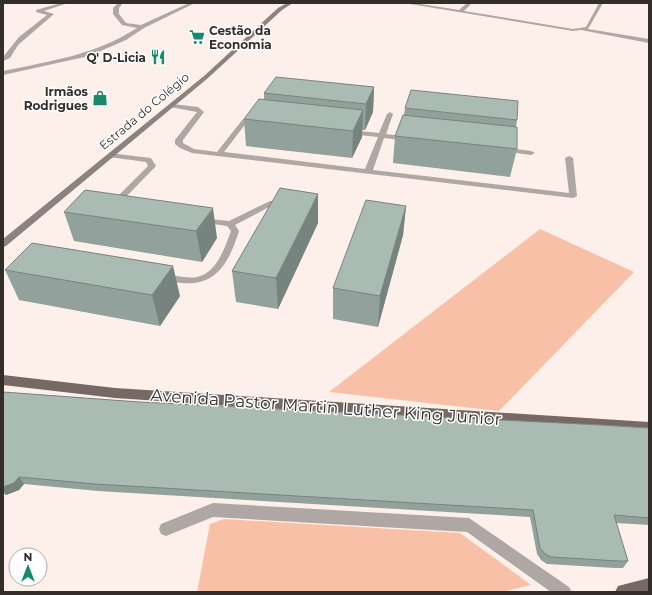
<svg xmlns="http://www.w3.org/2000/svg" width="652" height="595" font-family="Montserrat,sans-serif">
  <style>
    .green { fill: #f8c1a7 }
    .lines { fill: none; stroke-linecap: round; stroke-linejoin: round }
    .service { fill: #afa7a4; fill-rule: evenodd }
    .minor { fill: #afa7a4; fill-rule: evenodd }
    .secondary { fill: #8d837e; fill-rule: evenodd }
    .primary { fill: #766963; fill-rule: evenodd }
    .wall { fill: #92a19b }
    .shaded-wall { fill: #77837e }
    .building { fill: #aabbb4; stroke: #77837e }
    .labels { text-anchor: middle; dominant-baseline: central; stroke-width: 3; stroke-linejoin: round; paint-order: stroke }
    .far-poi-label { font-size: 12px; font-weight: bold; fill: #342e2b; stroke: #fff; text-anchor: end }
    .far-street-label { font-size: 12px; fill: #342e2b; stroke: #fff }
    .near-street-label { font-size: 17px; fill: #342e2b; stroke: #fff }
  </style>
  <rect width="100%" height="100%" fill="#fdefe9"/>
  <path class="green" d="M540,229L634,272L499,411L329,392Z
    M224,519L460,533L531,585L502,592H197L210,524Z"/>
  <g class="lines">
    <path class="service" d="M404,3H414L459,10L467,3H472L464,11L573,29L586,27L599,3H603L588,29L649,39V43L581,30L573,31Z
      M172,104L198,107L204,112L183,140V143L194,149L217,152L243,119L259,120V122H247L224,152L365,169L378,137L350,134L347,132L350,130L379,133L387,114L390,112L393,114L386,134L408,137L412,139L408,141L384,138L373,170L569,193L565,158L569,156L573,158L577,196L573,198L192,153L180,148L175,144V140L197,112L170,107V105Z
      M500,147L531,151L535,153L531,155L503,151H500Z
      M109,153L151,158L156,166L119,204V208L111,207V203L148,166L146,162L109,157Z
      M270,201H276L277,203L235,225L239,231C225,276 207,292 160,279L158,277L163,274C174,275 186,279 197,277C217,273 225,247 231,231L227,226L199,222L198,220L199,218L229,221Z
      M213,503L469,518L569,587L572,592H551L467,532L213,517L166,536L161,534L159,529L161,524Z"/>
    <path class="minor" d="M61,3H68L44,11L54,14L18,45L10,58L3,61V57L19,37L47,15L36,12V10Z
      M118,3H123L119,8V14L126,23L141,25L189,3H195L144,28L126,40L89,56L3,75V71C51,61 95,55 137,28L122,25L113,14V8Z"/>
    <path class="secondary" d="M287,3H293L282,10L208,78L6,246L3,247V239L204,76L278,8Z"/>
    <path class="primary" d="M3,375L115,388L649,422V434L115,398L3,385Z
      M649,578V592H615L618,586Z"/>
  </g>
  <path class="wall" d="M374,87L373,112L365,130H362V137L352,158L246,146L244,119L264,100V93Z
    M405,108L517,120L516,127L517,149L510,177L393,163L395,136L404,115Z
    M85,190L217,238L202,262L74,241L64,212Z
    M318,194V223L278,309L236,302L232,271Z
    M406,206L403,235L378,327L333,319V288Z
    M5,270L180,296L160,326L19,300Z
    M3,392L139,402L649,428V525L616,523L628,561L623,568H615L547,564L541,560L537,554L530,517L98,491L24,484L19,490L6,495L3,493Z"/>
  <path class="shaded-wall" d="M374,87L373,112L365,130L366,104Z
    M363,110L362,137L352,158L353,131Z
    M318,194V223L278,309L276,278Z
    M406,206L403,235L378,327L380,296Z
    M213,208L217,238L202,262L196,231Z
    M173,266L180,296L160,326L152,295Z
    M19,477L24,484L19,490L6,495L3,490V487Z"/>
  <path class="building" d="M276,77L374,87L366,104L264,93Z
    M411,90L518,101L517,120L405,108Z
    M259,99L363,110L353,131L244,119Z
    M403,115L517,127V149L395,136Z
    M280,188L318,194L276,278L232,271Z
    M85,190L213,208L196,231L64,212Z
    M366,200L406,206L380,296L333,288Z
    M32,243L173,266L152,295L5,270Z
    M3,392L139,402L602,425L649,428V518L614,515L628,561H619L551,557L545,554L540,548L533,510L95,484L19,477L14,483L3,487Z"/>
  <defs>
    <symbol id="supermarket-bare" viewBox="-9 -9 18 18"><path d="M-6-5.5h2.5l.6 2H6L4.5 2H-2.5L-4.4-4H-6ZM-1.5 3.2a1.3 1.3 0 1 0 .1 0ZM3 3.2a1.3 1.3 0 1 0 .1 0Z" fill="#178a6b" stroke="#fff" stroke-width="2.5" paint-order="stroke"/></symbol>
    <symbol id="restaurant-bare" viewBox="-9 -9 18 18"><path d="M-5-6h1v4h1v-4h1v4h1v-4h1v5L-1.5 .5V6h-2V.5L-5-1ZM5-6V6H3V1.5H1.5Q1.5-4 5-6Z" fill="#178a6b" stroke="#fff" stroke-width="2.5" paint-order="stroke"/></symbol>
    <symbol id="shop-bare" viewBox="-9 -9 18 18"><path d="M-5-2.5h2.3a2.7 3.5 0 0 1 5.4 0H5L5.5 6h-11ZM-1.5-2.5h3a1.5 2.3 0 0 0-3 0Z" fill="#178a6b" stroke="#fff" stroke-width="2.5" paint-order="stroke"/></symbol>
  </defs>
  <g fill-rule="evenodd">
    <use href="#supermarket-bare" x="186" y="26" width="22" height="22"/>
    <use href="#restaurant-bare" x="147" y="46" width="22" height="22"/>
    <use href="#shop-bare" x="89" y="87" width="22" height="22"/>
  </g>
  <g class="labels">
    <g class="far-poi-label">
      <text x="209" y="30" text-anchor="start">Cestão da<tspan x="209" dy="14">Economia</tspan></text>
      <text x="146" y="57">Q' D-Licia</text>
      <text x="88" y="91">Irmãos<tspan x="88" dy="14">Rodrigues</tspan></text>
    </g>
    <g class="far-street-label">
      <text transform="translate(144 111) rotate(-40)">Estrada do Colégio</text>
    </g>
    <g class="near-street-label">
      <text transform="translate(326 407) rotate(4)">Avenida Pastor Martin Luther King Junior</text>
    </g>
  </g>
  <rect width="652" height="595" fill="none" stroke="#342e2b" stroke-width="8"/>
  <g transform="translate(28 567)"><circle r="19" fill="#ffffff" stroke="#aeabaa"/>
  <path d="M0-3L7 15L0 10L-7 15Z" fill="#178a6b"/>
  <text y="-6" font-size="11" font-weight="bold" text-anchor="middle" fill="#342e2b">N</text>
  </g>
</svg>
